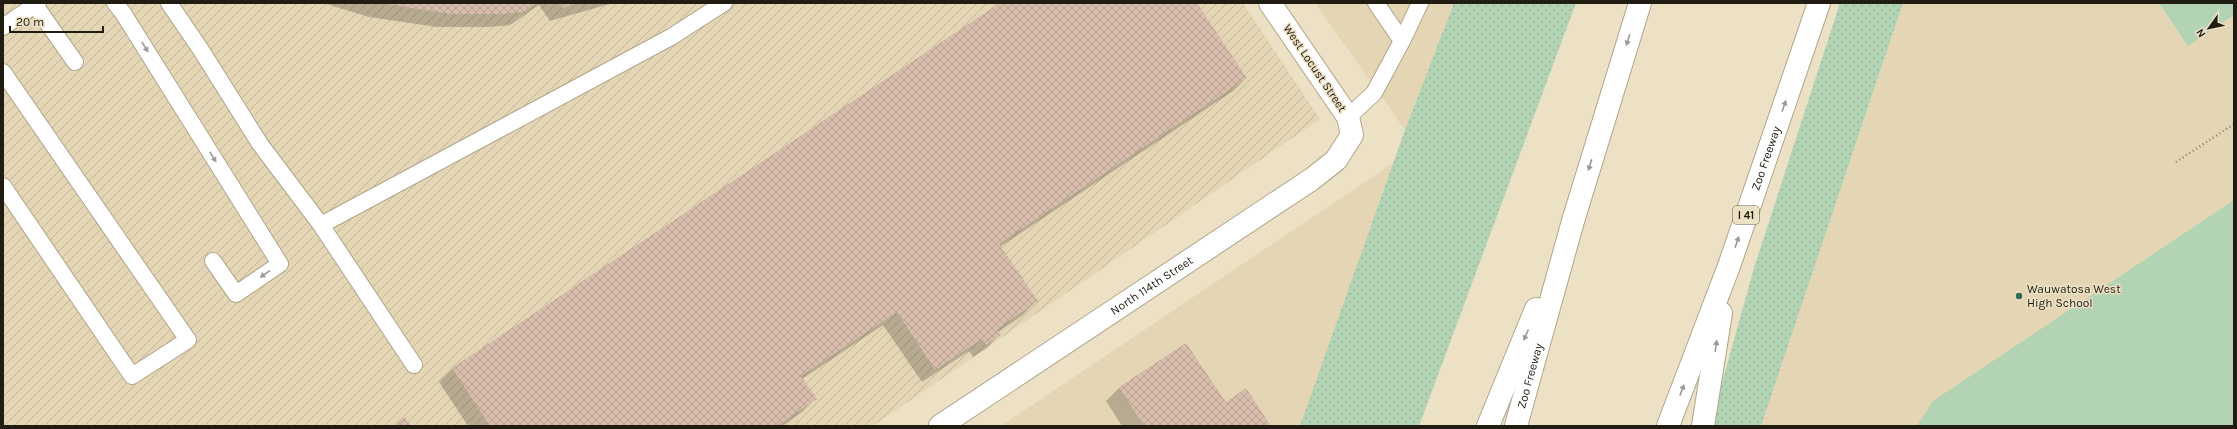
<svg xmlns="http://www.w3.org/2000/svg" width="2237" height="429" font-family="Karla,sans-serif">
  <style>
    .built { fill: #e4d6b4 }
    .industrial { fill: url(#industrial-furrows) }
    .grass { fill: url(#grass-dots) }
    .garden { fill: #b2d3b4 }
    .shadow { fill: #0003 }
    .building { fill: url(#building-cross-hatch) }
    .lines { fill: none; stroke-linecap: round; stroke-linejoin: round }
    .service-casing { stroke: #afa58a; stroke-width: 18 }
    .minor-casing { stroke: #afa58a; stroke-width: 24 }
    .motorway-casing { stroke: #afa58a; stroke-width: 24 }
    .path { stroke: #88806d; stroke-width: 2.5; stroke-dasharray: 1 3; stroke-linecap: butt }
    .service { stroke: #fff; stroke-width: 16 }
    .minor { stroke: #fff; stroke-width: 22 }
    .motorway { stroke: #fff; stroke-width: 22 }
    .oneway { fill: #9b9994 }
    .poi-dot { fill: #316b54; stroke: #ece1c5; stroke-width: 1.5 }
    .labels { text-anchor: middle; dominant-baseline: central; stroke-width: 3; stroke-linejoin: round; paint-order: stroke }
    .shield { fill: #ece1c5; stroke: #5d5748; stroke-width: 1 }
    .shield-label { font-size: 11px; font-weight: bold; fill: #201c12 }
    .street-label { font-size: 12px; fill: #201c12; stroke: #ece1c5 }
    .poi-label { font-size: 12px; fill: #201c12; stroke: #ece1c5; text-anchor: start }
  </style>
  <defs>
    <pattern id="industrial-furrows" width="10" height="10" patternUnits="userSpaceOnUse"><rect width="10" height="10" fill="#e4d6b4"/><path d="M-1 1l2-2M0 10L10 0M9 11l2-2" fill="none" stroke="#c3b79a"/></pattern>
    <pattern id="grass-dots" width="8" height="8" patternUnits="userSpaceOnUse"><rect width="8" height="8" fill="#b2d3b4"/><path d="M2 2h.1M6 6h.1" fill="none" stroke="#99b59a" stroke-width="1.8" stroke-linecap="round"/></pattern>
    <pattern id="building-cross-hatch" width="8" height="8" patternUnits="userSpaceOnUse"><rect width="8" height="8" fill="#d8bdac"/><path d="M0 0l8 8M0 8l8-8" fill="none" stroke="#b9a293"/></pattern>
  </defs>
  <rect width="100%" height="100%" fill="#ece1c5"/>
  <path class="built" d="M1315,3H1454L1405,130Z
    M1903,3H2234V426H1761Z
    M1395,162L1300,426H1001Z"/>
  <path class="industrial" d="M3,3H1243L1320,119L873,426H3Z"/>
  <path class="grass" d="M1454,3H1576L1419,426H1300L1405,130Z
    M1840,3H1903L1761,426H1710L1754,268Z"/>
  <path class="garden" d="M2159,3H2234V15L2188,46Z
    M2234,200V426H1917L1933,401Z"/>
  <path class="shadow" d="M323,3H613L550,21L539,5L510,25L489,27H437L369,17Z
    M1001,3H1196L1246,78L1233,91L1000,247L1036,301L1023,315L998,332L1000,334L987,348L973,357L969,351L922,382L883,325L802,379L815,399L802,412L782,426H468L439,382L452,369Z
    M1186,344L1225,403L1269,426H1122L1106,401L1119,388Z"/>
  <path class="building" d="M382,3H537L524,12L503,14H451Z
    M560,3H579L563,8Z
    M1000,3H1197L1247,78L999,244L1038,301L997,329L1001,335L986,345L982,339L935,370L897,312L801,376L817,399L777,426H490L452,368Z
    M1186,343L1226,402L1246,388L1271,426H1144L1119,387Z
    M405,417L411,426H392Z"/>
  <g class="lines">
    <defs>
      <path id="service" d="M115,3L123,13L280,264L236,294L213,261
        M169,3L201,50L260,144L321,225L414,365
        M35,5L75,62
        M3,27L38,3
        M1402,41L1420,3
        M3,72L188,340L132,376L3,186
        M1348,117L1374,93L1402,41L1376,3
        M321,225L671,37L724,3"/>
      <g id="minor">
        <path id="s1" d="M940,426L1312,179L1336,160L1352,135L1348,117L1270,3"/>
      </g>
      <g id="motorway">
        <path d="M1488,426L1536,309"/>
        <path id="s2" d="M1516,426L1573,221L1640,3"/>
        <path id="s3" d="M1668,426L1729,266L1819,3"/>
        <path d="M1703,426L1721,313"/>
      </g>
    </defs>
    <use href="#service" class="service-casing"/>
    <use href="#minor" class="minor-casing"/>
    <use href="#motorway" class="motorway-casing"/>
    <path class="path" d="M2176,162L2234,124"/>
    <use href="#service" class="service"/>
    <use href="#minor" class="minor"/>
    <use href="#motorway" class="motorway"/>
  </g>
  <defs><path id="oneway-solid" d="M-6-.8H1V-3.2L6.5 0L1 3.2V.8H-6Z"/></defs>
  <g class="oneway">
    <use href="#oneway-solid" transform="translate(1628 40) rotate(107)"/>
    <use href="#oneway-solid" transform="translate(145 47) rotate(58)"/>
    <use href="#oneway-solid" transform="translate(1784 106) rotate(-71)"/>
    <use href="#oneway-solid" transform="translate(213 157) rotate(58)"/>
    <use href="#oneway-solid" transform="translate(1590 165) rotate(107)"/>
    <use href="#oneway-solid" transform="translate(1737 242) rotate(-71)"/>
    <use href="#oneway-solid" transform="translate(265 274) rotate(145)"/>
    <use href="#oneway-solid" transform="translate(1526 335) rotate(113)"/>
    <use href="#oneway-solid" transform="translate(1716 346) rotate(-81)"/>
    <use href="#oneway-solid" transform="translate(1682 390) rotate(-69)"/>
  </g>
  <circle class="poi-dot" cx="2019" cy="296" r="4"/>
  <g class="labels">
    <rect class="shield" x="1733" y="206" width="26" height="18" rx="3"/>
    <g class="shield-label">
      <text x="1746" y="215">I 41</text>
    </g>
    <g class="street-label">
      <text transform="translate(1315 68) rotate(56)">West Locust Street</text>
      <text stroke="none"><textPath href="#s3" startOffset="285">Zoo Freeway</textPath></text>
      <text stroke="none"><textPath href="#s1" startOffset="254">North 114th Street</textPath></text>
      <text stroke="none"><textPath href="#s2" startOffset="52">Zoo Freeway</textPath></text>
    </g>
    <g class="poi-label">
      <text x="2027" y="289">Wauwatosa West<tspan x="2027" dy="14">High School</tspan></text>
    </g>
  </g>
  <rect width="2237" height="429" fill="none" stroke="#201c12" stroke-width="8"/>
  <g transform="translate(2209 28) rotate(237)" stroke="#ece1c5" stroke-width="3" paint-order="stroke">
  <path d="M0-3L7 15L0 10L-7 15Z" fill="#201c12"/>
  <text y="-6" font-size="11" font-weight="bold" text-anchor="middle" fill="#201c12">N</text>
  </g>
  <path d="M10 26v6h93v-6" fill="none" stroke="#201c12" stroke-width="2"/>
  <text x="16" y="26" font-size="12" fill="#201c12" stroke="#ece1c5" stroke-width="3" paint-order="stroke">20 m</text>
</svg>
